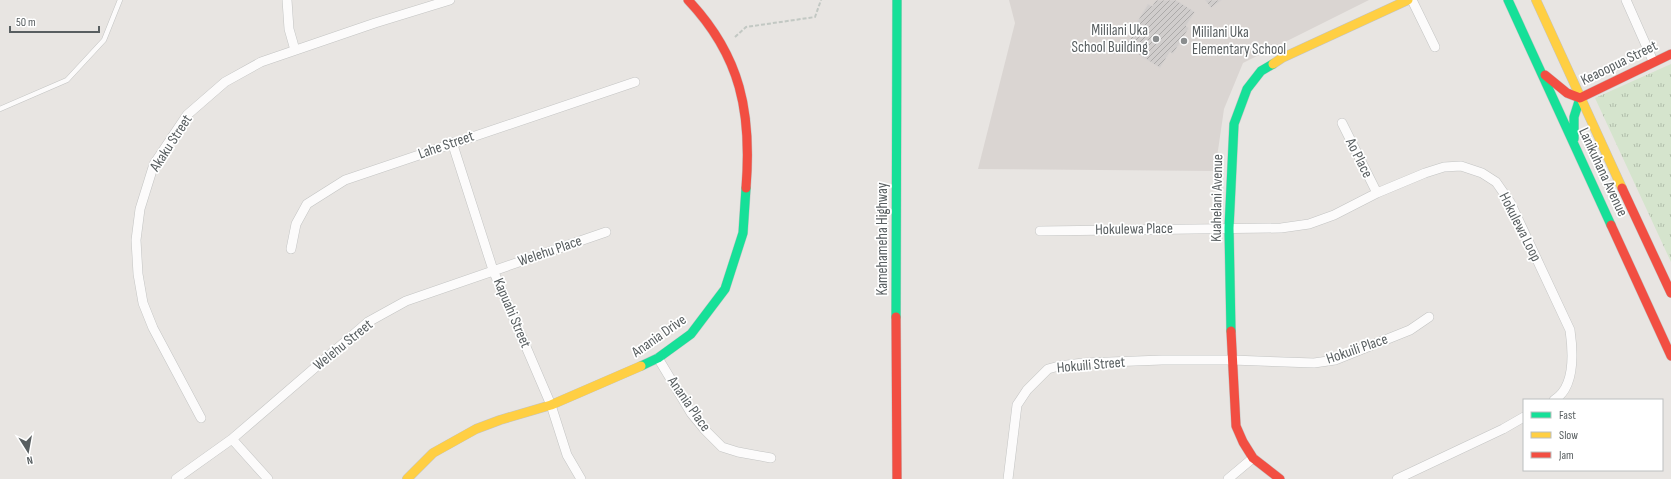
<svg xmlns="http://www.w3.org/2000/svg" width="1671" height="479" font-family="'Sofia Sans Condensed',sans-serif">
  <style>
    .education { fill: #dad5d2 }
    .park { fill: url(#park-tufts) }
    .building { fill: url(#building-hatch); stroke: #d8d4d2 }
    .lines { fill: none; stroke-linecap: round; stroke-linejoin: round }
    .lane-casing { stroke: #c3c4c3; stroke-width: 5.5 }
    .street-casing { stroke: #c3c4c3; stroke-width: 10 }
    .fast-casing { stroke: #c3c4c3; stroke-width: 10 }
    .slow-casing { stroke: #c3c4c3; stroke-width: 10 }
    .jam-casing { stroke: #c3c4c3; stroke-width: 10 }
    .path { stroke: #c2c8c3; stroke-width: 2; stroke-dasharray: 4 2; stroke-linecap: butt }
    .lane { stroke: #fcfbfb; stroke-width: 4.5 }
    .street { stroke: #fcfbfb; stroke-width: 9 }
    .fast { stroke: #16e098; stroke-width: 9 }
    .slow { stroke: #ffcf43; stroke-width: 9 }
    .jam { stroke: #f24e42; stroke-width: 9 }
    .poi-dot { fill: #8a8d8e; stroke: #fff; stroke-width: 1.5 }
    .labels { text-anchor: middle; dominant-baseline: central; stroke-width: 3.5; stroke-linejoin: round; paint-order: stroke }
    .poi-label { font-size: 15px; fill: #585e60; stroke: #fff; text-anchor: end }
    .street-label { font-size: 15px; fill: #585e60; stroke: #fff }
  </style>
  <defs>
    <pattern id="park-tufts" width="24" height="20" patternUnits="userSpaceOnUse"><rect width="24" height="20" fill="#d5e4cd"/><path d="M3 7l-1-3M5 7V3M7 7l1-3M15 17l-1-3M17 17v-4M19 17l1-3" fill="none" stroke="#b0bcaa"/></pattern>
    <pattern id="building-hatch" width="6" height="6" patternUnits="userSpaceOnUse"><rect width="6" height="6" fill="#d0cdcc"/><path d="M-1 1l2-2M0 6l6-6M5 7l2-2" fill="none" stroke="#acaaa9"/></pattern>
  </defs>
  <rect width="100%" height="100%" fill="#e8e5e2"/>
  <path class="education" d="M1009,0H1369L1243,63L1224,109L1215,171L978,169L1015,23Z"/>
  <path class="park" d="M1671,64V262L1595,98Z"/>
  <path class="building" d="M1156,0H1176L1195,12L1186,26L1189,28L1173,54L1170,52L1160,68L1125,46L1135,31L1132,30L1148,4L1152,6Z
    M1205,0H1222L1211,8Z"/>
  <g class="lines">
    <defs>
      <path id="lane" d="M0,109L67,80L104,40L120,0"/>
      <path id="street" d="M287,0L289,29L295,50
        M1412,0L1435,47
        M1626,0L1653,61
        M1342,123L1377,193
        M452,142L493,270L551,405L567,455L581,479
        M1040,231L1281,228L1309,224L1334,215L1377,193L1425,173L1444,167L1461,166L1482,173L1496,182L1510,202L1570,330C1573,351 1576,387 1554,400
        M291,249L296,224L307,204L345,180L635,82
        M658,358L691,413L705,430L722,447L738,452L771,458
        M201,418L153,328L143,303L138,274L136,240L140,209L154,164L187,115L225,82L261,62L375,23L450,0
        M232,439L268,479
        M176,479L232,439L368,322L406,301L606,232
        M1008,479L1017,405L1027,390L1048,369L1059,366L1083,363L1162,360H1232L1314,363L1335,360L1410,330L1429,317
        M1228,479L1253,458
        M1397,479L1503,429L1524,417"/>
      <path id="fast" d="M1508,0L1611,225
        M1574,139V117L1580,98
        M896,317L897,0
        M1231,331L1229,228L1234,124L1247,89L1261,71L1273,64
        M641,366L658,358L691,334L725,289L743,233L746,188"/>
      <path id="slow" d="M1536,0L1622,188
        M1273,64L1282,58L1408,0
        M407,479L433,453L476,429L500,420L551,405L641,366"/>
      <path id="jam" d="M688,0C741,56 752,113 746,188
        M1545,75L1567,93L1580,98
        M1580,98L1671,54
        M1622,188L1671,293
        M1611,225L1671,356
        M896,317L897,479
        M1231,331L1236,426L1243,442L1253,458L1280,479"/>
    </defs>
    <use href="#lane" class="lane-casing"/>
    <use href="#street" class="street-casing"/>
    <use href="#fast" class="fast-casing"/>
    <use href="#slow" class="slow-casing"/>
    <use href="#jam" class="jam-casing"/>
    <path class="path" d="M735,37L746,27L815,17L821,0"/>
    <use href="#lane" class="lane"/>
    <use href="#street" class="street"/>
    <use href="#fast" class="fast"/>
    <use href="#slow" class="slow"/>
    <use href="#jam" class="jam"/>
  </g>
  <g class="poi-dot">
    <circle cx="1156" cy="39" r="4"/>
    <circle cx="1184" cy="41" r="4"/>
  </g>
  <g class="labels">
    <g class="poi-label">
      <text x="1148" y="30">Mililani Uka<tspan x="1148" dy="17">School Building</tspan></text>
      <text x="1192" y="32" text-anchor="start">Mililani Uka<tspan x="1192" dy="17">Elementary School</tspan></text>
    </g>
    <g class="street-label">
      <text transform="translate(1619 63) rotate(-26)">Keaoopua Street</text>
      <text transform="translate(171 143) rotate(-57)">Akaku Street</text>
      <text transform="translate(446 145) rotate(-19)">Lahe Street</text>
      <text transform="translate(1359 158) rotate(63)">Ao Place</text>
      <text transform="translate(1603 172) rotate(65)">Lanikuhana Avenue</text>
      <text transform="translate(1217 198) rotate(-89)">Kuahelani Avenue</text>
      <text transform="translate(1520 227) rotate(63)">Hokulewa Loop</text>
      <text transform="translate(1134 229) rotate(-1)">Hokulewa Place</text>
      <text transform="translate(882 239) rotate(-90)">Kamehameha Highway</text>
      <text transform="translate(550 251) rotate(-19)">Welehu Place</text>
      <text transform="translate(512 313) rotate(67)">Kapuahi Street</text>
      <text transform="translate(659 336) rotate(-35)">Anania Drive</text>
      <text transform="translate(343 345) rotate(-39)">Welehu Street</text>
      <text transform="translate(1357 349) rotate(-19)">Hokuili Place</text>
      <text transform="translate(1091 365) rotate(-5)">Hokuili Street</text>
      <text transform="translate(689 404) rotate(55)">Anania Place</text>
    </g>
  </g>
  <rect x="1523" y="399" width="140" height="72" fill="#ffffff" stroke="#bcbfbf"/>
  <rect x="1531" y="412" width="20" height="6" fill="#16e098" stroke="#bcbfbf"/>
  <text x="1559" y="419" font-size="12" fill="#585e60">Fast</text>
  <rect x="1531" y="432" width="20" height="6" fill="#ffcf43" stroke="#bcbfbf"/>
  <text x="1559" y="439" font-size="12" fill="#585e60">Slow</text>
  <rect x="1531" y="452" width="20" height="6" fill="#f24e42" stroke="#bcbfbf"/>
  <text x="1559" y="459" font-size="12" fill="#585e60">Jam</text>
  <g transform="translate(28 451) rotate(169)" stroke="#ffffff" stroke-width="3" paint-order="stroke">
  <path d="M0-3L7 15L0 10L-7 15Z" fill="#585e60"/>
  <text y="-6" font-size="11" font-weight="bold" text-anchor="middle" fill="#585e60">N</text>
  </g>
  <path d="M10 26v6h89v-6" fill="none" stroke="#585e60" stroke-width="2"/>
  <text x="16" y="26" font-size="12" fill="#585e60" stroke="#ffffff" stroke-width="3" paint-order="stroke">50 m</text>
</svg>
